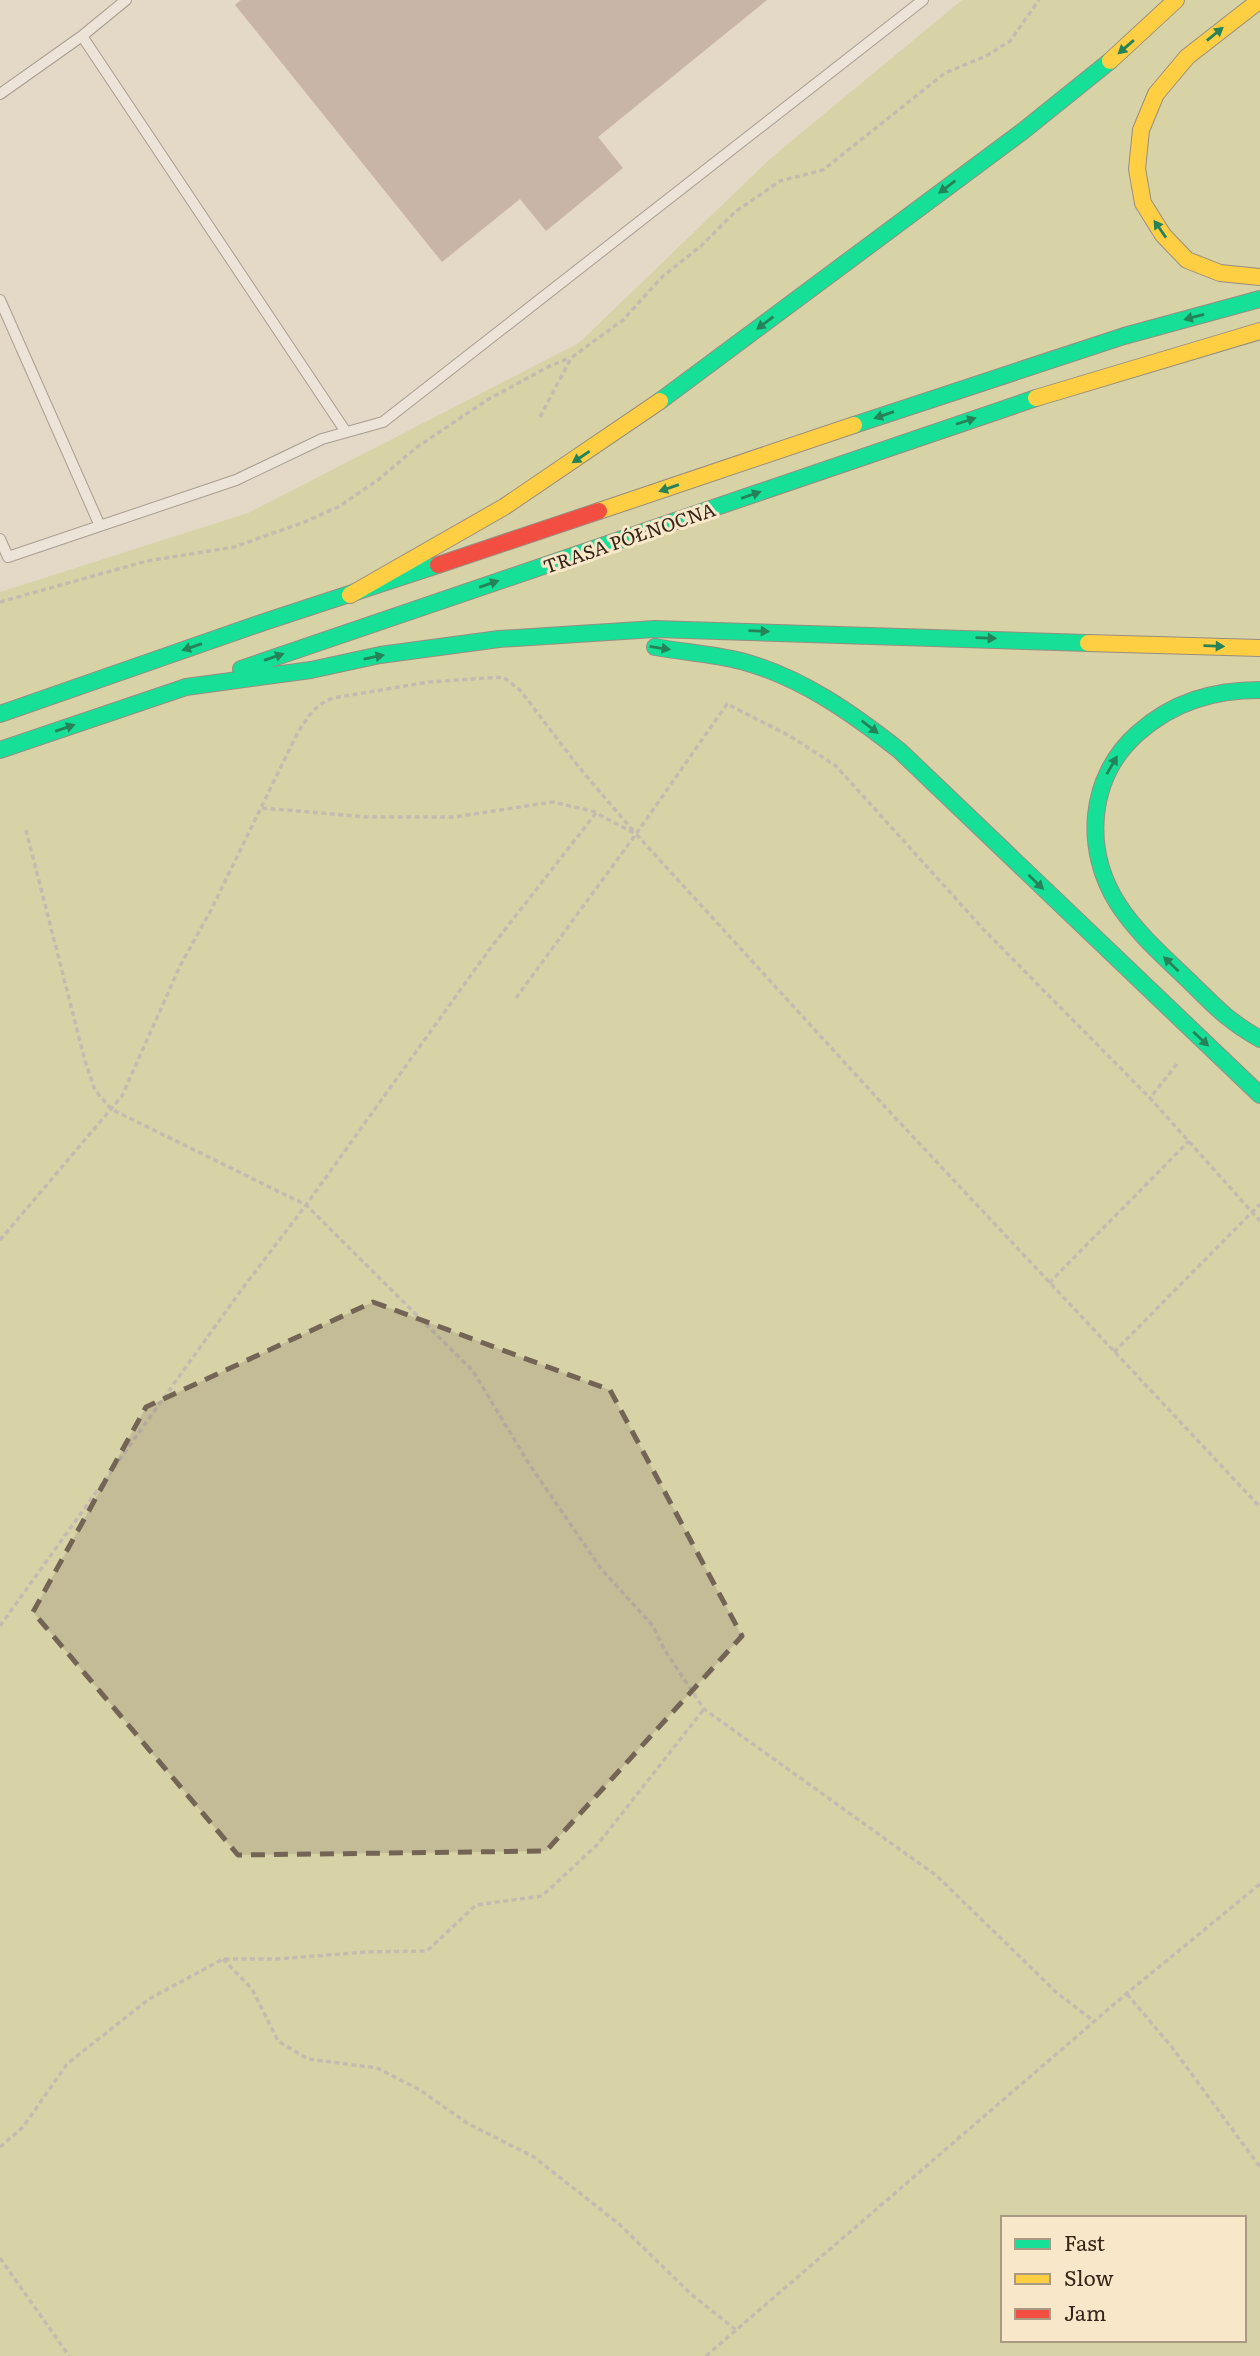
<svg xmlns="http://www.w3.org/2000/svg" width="1260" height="2356" font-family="Literata,serif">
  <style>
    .green { fill: #d7d3a7; fill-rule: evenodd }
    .building { fill: #c8b5a7 }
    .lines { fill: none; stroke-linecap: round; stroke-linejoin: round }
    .lane-casing { stroke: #a89d91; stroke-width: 12 }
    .fast-casing { stroke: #988d80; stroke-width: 18 }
    .slow-casing { stroke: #988d80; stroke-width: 18 }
    .jam-casing { stroke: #988d80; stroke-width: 18 }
    .path { stroke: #c4bbb0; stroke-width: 3.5; stroke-dasharray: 5 3.5; stroke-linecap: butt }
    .lane { stroke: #ece4d9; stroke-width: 10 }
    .fast { stroke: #16e098; stroke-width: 16 }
    .slow { stroke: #ffcf43; stroke-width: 16 }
    .jam { stroke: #f24e42; stroke-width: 16 }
    .oneway { fill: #268258 }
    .marked { fill: #736456; fill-opacity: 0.2; stroke: #736456; stroke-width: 5; stroke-dasharray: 14 9; stroke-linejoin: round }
    .labels { text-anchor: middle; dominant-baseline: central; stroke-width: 6; stroke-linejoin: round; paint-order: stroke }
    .street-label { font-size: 19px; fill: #362519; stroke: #f8e7c9 }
  </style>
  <rect width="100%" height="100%" fill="#e4d8c6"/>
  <path class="green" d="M962,0H1260V2356H0V592L248,513L579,343L771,158ZM1003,2218H1244V2340H1003Z"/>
  <path class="building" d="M241,0H767L598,137L623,168L546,231L520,199L442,262L235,5Z"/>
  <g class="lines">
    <defs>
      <path id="lane" d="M82,36L346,432
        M0,94L82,36L126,0
        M0,300L100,526
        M0,539L8,557L236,480L322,439L383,422L923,0"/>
      <path id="fast" d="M660,401L1023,131L1110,61
        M854,425L1124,336L1260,299
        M655,647C683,652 713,654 741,661C801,677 852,713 900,751L1260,1095
        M241,669L1036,398
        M186,687L311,670L380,655L499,639L655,629L1088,643
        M1260,690C1213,690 1173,702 1138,733C1088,777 1083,849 1118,904C1136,932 1162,955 1186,978C1213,1004 1226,1020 1260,1039
        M0,714L267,621L438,565
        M0,750L186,687"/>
      <path id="slow" d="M1260,0L1187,57L1156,94L1141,130L1137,169L1143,203L1163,235L1187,260L1220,273L1260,277
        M1110,61L1176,0
        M1036,398L1260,331
        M599,511L854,425
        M350,595L504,507L660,401
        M1088,643L1260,648"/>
      <path id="jam" d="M438,565L599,511"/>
    </defs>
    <use href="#lane" class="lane-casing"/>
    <use href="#fast" class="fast-casing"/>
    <use href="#slow" class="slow-casing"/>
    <use href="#jam" class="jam-casing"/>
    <path class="path" d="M540,417L571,358L623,320L663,276L701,246L735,212L780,181L823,170L945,73L986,56L1010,41L1039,0
      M0,602L147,561L234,547L302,523L338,507L378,480L417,447L487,400L548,367L569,358
      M262,808L367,817H454L553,802L596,812
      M26,830L85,1061L95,1090L111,1109L306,1205L473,1371L529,1464L602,1570L653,1626L664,1649L704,1709L937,1876L1057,1993L1095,2022
      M516,998L636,834L727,704L790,736L836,766L985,931L1150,1098
      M1177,1064L1150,1098L1260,1221
      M0,1240L122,1096L180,966L211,910L296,736C306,719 314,705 333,698L429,682L503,677L520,690L578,766L635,833
      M1049,1283L1189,1141
      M1114,1352L1260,1204
      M0,1626L242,1289L306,1205L489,950L596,813L636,834L888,1110L1260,1507
      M223,1959L252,1989L278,2041L308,2059L377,2068L420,2090L467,2123L534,2157L619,2224L691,2294L736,2330
      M1127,1994L1171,2046L1260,2167
      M0,2147L23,2127L67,2064L149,1999L223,1959H277L366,1952L427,1951L476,1905L542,1896L598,1844L704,1709
      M0,2258L69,2356
      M706,2356L1126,1994L1260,1884"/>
    <use href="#lane" class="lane"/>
    <use href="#fast" class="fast"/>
    <use href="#slow" class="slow"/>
    <use href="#jam" class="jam"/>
  </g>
  <defs><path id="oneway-solid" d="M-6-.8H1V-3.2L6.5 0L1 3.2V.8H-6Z" transform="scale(1.75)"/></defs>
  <g class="oneway">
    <use href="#oneway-solid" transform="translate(1215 34) rotate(-39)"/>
    <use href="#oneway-solid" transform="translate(1126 47) rotate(139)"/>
    <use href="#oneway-solid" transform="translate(947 187) rotate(143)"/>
    <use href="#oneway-solid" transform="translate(1160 229) rotate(-125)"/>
    <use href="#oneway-solid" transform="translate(1194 317) rotate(165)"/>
    <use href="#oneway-solid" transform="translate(765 323) rotate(143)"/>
    <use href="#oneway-solid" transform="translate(884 415) rotate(161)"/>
    <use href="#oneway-solid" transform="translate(966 421) rotate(-18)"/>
    <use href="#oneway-solid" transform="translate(581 457) rotate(146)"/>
    <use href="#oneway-solid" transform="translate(669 488) rotate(161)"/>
    <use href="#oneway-solid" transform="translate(751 495) rotate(-19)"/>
    <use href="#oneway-solid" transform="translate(489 584) rotate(-19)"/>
    <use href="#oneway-solid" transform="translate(759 631) rotate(2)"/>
    <use href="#oneway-solid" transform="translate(986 638) rotate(2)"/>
    <use href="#oneway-solid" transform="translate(1214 646) rotate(2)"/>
    <use href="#oneway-solid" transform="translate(192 647) rotate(161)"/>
    <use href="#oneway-solid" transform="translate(660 648) rotate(9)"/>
    <use href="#oneway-solid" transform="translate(274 657) rotate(-19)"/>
    <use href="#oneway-solid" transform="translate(374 657) rotate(-11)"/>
    <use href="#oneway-solid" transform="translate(870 727) rotate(38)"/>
    <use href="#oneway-solid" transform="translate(65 728) rotate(-19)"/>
    <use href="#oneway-solid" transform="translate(1112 765) rotate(-60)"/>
    <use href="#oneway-solid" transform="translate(1036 882) rotate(44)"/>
    <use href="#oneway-solid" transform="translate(1171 964) rotate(-136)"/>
    <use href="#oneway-solid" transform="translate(1201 1039) rotate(43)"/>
  </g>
  <path class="marked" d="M373,1302L610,1390L742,1636L546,1851L238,1855L33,1612L146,1407Z"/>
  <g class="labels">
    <g class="street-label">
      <text transform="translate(629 537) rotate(-19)">TRASA PÓŁNOCNA</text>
    </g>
  </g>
  <rect x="1001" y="2216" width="245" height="126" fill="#f8e7c9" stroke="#aa9983" stroke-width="2"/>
  <rect x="1015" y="2239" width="35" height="10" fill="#16e098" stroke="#aa9983" stroke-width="2"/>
  <text x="1064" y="2251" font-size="21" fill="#362519">Fast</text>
  <rect x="1015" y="2274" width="35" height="10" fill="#ffcf43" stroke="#aa9983" stroke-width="2"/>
  <text x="1064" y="2286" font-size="21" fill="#362519">Slow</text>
  <rect x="1015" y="2309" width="35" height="10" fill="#f24e42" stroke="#aa9983" stroke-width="2"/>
  <text x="1064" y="2321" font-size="21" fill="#362519">Jam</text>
</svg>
